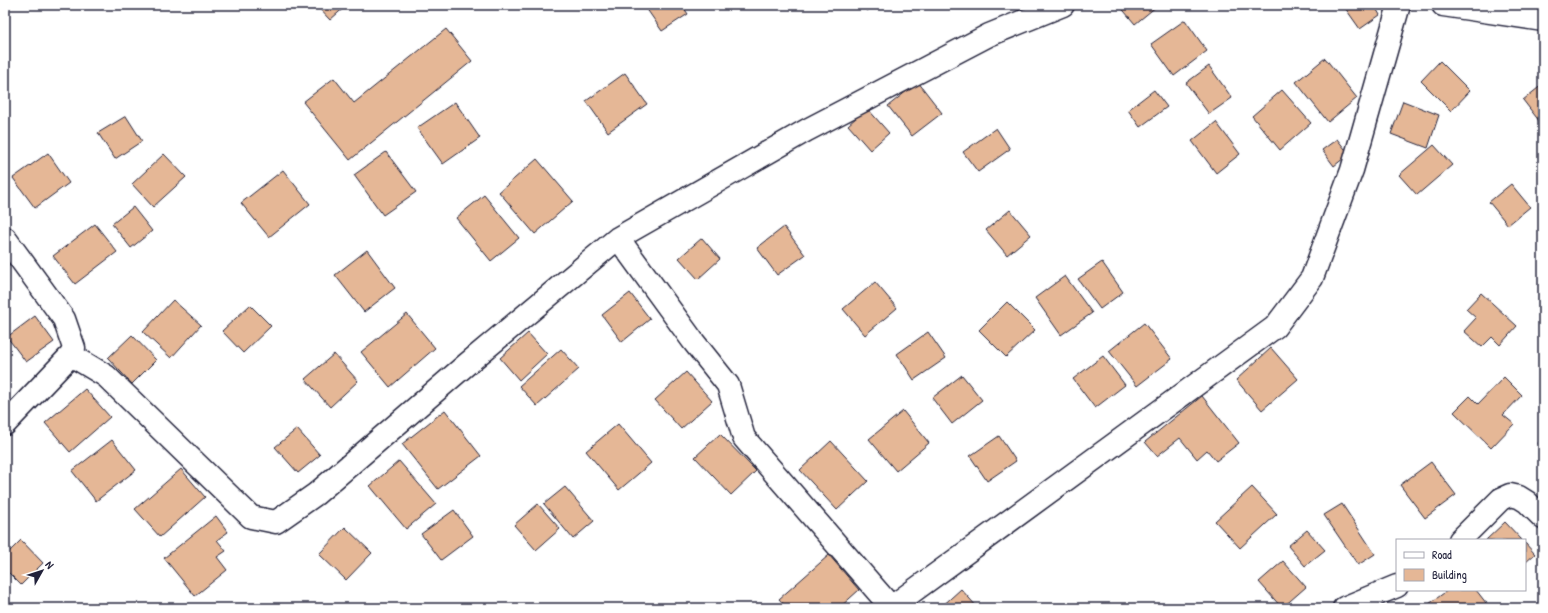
<svg xmlns="http://www.w3.org/2000/svg" width="1548" height="613" font-family="'Patrick Hand',sans-serif">
  <style>
    .building { fill: #e5b796; stroke: #22223b }
    .lines { fill: none; stroke-linecap: round; stroke-linejoin: round }
    .minor-casing { stroke: #22223b; stroke-width: 25 }
    .minor { stroke: #fff; stroke-width: 22 }
  </style>
  <rect width="100%" height="100%" fill="#fff"/>
  <filter id="ink" filterUnits="userSpaceOnUse"><feTurbulence type="fractalNoise" baseFrequency=".025" numOctaves="2"/><feDisplacementMap in="SourceGraphic" scale="8" xChannelSelector="R" yChannelSelector="G"/><feConvolveMatrix kernelMatrix="1 2 1 2 8 2 1 2 1" color-interpolation-filters="sRGB"/></filter>
  <g filter="url(#ink)">
    <path class="building" d="M316,5H347L330,20Z
      M644,5H682L688,14L662,31Z
      M861,5H874L867,11Z
      M1119,5H1157V6L1135,24Z
      M1343,5H1374L1380,15L1360,29Z
      M1185,20L1207,51L1174,76L1151,44Z
      M446,29L472,61L350,160L303,102L334,78L354,103Z
      M1325,58L1357,98L1328,122L1296,82Z
      M1440,61L1470,91L1451,111L1421,81Z
      M1209,66L1232,98L1209,114L1186,83Z
      M625,73L647,104L608,132L586,101Z
      M918,82L942,113L912,136L888,106Z
      M1543,84V126L1523,100Z
      M1154,90L1167,107L1140,127L1128,110Z
      M1282,90L1311,123L1280,150L1252,116Z
      M1403,101L1439,115L1428,148L1391,134Z
      M455,102L480,138L443,164L417,128Z
      M867,108L889,133L870,150L848,125Z
      M126,116L142,141L115,159L98,133Z
      M1216,122L1240,154L1216,173L1192,141Z
      M996,128L1010,149L978,172L963,152Z
      M1337,139L1349,154L1334,166L1322,150Z
      M1434,145L1452,165L1417,195L1399,175Z
      M386,152L416,192L383,215L354,175Z
      M48,153L69,183L35,208L13,178Z
      M164,154L186,177L153,207L132,184Z
      M537,159L573,201L535,234L499,192Z
      M283,170L310,204L269,237L241,203Z
      M1511,184L1530,207L1508,225L1489,202Z
      M484,195L519,238L491,261L456,218Z
      M133,207L152,231L131,248L112,224Z
      M1010,210L1031,235L1007,255L986,230Z
      M95,224L117,252L75,284L53,256Z
      M784,227L805,255L777,275L757,248Z
      M702,238L720,259L698,279L679,258Z
      M367,250L395,288L364,312L335,275Z
      M1102,262L1123,292L1100,309L1078,279Z
      M1065,276L1092,313L1061,335L1035,298Z
      M875,282L897,308L865,335L843,309Z
      M630,293L650,319L622,342L602,315Z
      M1481,293L1517,326L1500,345L1492,337L1482,347L1464,331L1476,318L1466,309Z
      M5,297L9,302L5,305Z
      M173,300L201,325L171,358L143,332Z
      M1007,302L1035,330L1006,357L979,330Z
      M250,305L271,326L243,353L222,331Z
      M407,314L435,348L390,387L361,352Z
      M35,316L54,342L26,362L7,337Z
      M1144,323L1172,359L1137,386L1109,351Z
      M928,332L946,358L914,380L897,354Z
      M528,333L547,354L519,380L500,358Z
      M132,335L156,360L132,384L108,358Z
      M1271,348L1298,379L1262,410L1236,380Z
      M561,349L579,369L537,406L519,386Z
      M334,354L358,381L330,407L305,379Z
      M1103,356L1125,385L1095,408L1073,379Z
      M686,372L712,401L681,429L655,400Z
      M962,375L982,400L952,424L932,398Z
      M1504,377L1522,395L1503,415L1514,424L1491,448L1454,412L1470,396L1478,404Z
      M85,389L110,417L70,452L45,423Z
      M1202,396L1239,443L1216,461L1207,450L1197,459L1180,438L1157,456L1145,442Z
      M445,410L481,456L438,489L402,444Z
      M903,411L929,443L896,471L869,439Z
      M618,424L651,463L619,490L586,451Z
      M297,429L320,455L298,473L275,447Z
      M720,434L756,471L731,495L695,457Z
      M999,436L1016,461L987,481L970,456Z
      M1543,439V450L1538,443Z
      M112,440L136,470L96,501L72,471Z
      M831,441L868,481L837,510L800,470Z
      M399,461L436,504L406,529L370,486Z
      M1431,462L1456,495L1425,518L1400,485Z
      M181,469L205,497L160,537L135,509Z
      M565,487L594,521L573,539L544,504Z
      M1252,487L1277,514L1240,548L1215,521Z
      M538,504L560,529L536,550L514,525Z
      M1342,504L1375,554L1358,565L1324,515Z
      M454,510L473,536L441,560L421,534Z
      M216,516L228,532L217,540L226,551L217,557L227,570L195,596L164,558Z
      M1505,522L1522,540H1486Z
      M345,527L372,553L346,580L319,554Z
      M1307,530L1325,550L1305,566L1288,546Z
      M21,540L43,563L21,585L5,569V556Z
      M1525,543L1535,554L1525,563Z
      M829,555L859,590L839,608H787L779,599Z
      M1283,561L1306,587L1282,608L1259,582Z
      M961,589L978,608H940Z
      M1448,590H1476L1490,608H1432L1429,604Z"/>
    <g class="lines">
      <defs>
        <path id="minor" d="M1443,5L1543,20
          M5,238L64,319L74,348L71,355L5,424
          M618,238L693,341L728,385L744,438L891,607
          M71,355L106,376L251,517L276,522L316,494L467,364L618,238L807,130L989,35L1063,5
          M1460,540L1501,499L1510,495L1519,497L1527,502L1543,518
          M890,608L1275,327L1312,278L1352,170L1399,5
          M1344,608L1397,586"/>
      </defs>
      <use href="#minor" class="minor-casing"/>
      <use href="#minor" class="minor"/>
    </g>
  </g>
  <rect width="1548" height="613" fill="none" stroke="#fff" stroke-width="20"/>
  <rect x="10" y="10" width="1528" height="593" fill="none" stroke="#22223b" stroke-width="1.5" filter="url(#ink)"/>
  <rect x="1396" y="539" width="130" height="52" fill="#ffffff" stroke="#a7a7b1"/>
  <rect x="1404" y="552" width="20" height="6" fill="#ffffff" stroke="#a7a7b1"/>
  <text x="1432" y="559" font-size="12" fill="#22223b">Road</text>
  <rect x="1404" y="569" width="20" height="12" fill="#e5b796" stroke="#a7a7b1"/>
  <text x="1432" y="579" font-size="12" fill="#22223b">Building</text>
  <g transform="translate(42 571) rotate(51)" stroke="#ffffff" stroke-width="3" paint-order="stroke">
  <path d="M0-3L7 15L0 10L-7 15Z" fill="#22223b"/>
  <text y="-6" font-size="11" font-weight="bold" text-anchor="middle" fill="#22223b">N</text>
  </g>
</svg>
